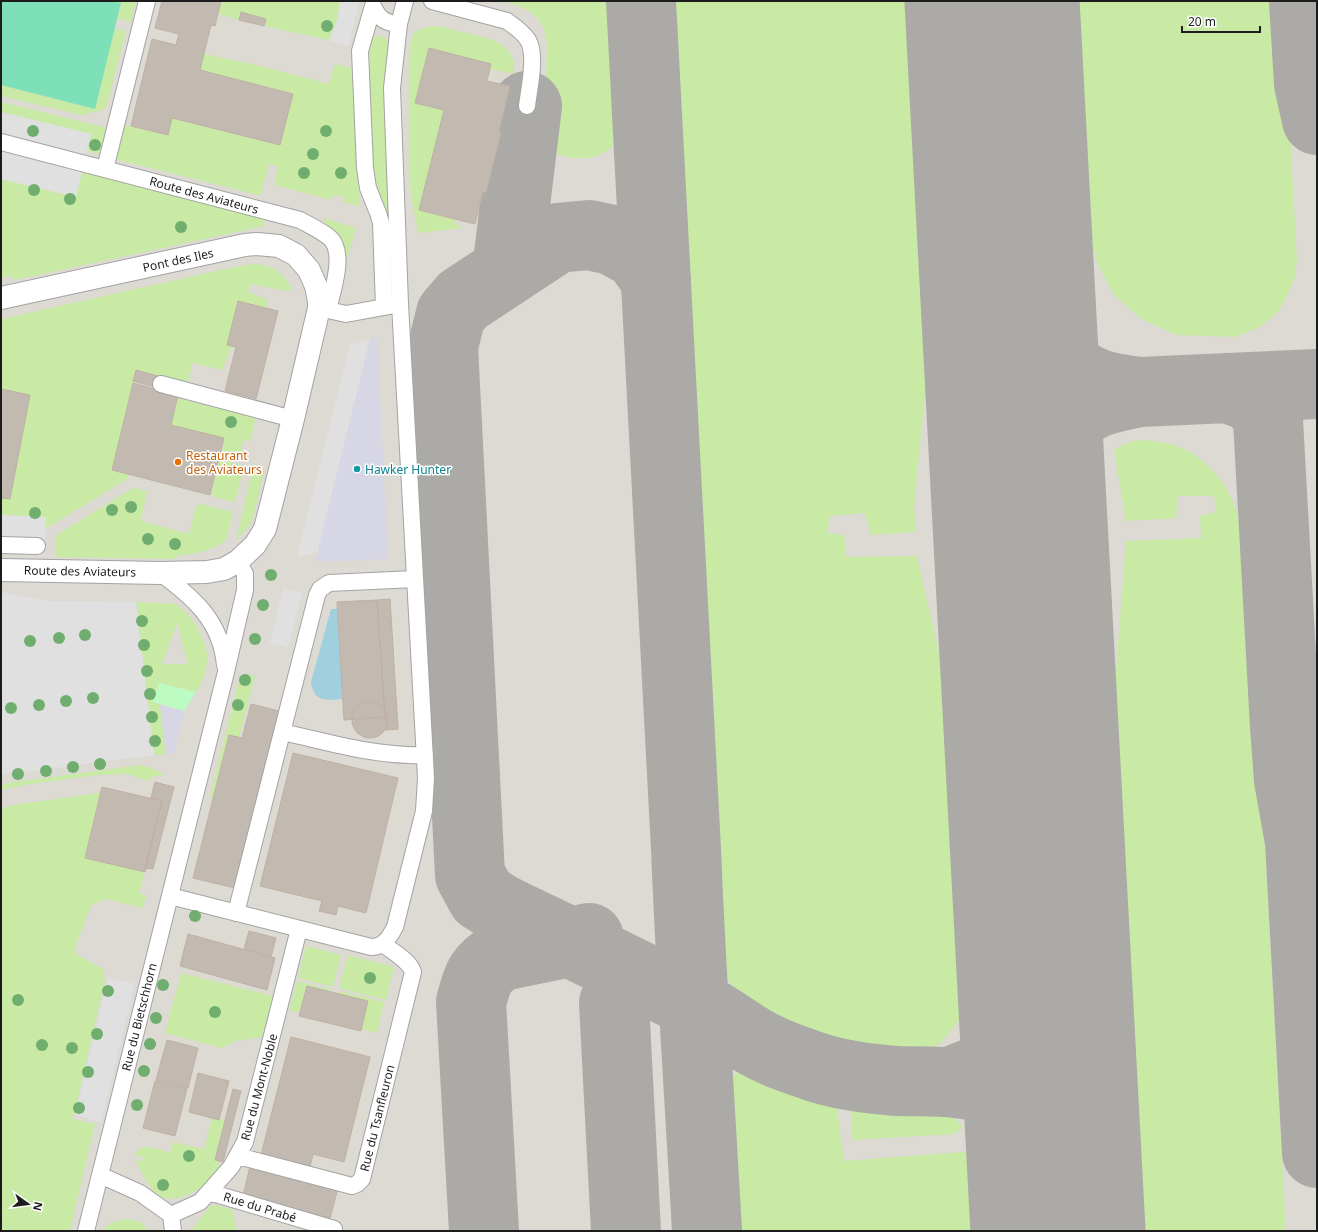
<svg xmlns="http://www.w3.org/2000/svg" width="1318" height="1232" font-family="'Noto Sans',sans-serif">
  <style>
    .airport { fill: #dcdad3 }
    .grass { fill: #c8eaa5; fill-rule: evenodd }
    .park { fill: #bcfbc1 }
    .pitch { fill: #7de0b9 }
    .parking { fill: #e0e0e0 }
    .plaza { fill: #d6d6e4 }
    .water { fill: #a0d0dd }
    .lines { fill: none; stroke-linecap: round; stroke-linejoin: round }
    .taxiway { stroke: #acaaa6; stroke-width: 70 }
    .runway { stroke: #acaaa6; stroke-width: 175 }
    .building { fill: #c2b9b1; stroke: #c0b0a4 }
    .lane-casing { stroke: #a3a3a3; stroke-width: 18 }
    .street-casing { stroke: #a3a3a3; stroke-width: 24 }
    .lane { stroke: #fff; stroke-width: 16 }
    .street { stroke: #fff; stroke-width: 22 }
    .tree { fill: #70ae6f }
    .food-dot { fill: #e8710a; stroke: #fff; stroke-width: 1.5 }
    .culture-dot { fill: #0f9aa8; stroke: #fff; stroke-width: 1.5 }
    .labels { text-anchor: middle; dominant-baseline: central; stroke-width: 3; stroke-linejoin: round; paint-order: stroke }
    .street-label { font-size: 12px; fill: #1c1c1c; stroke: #fff }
    .food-label { font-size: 12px; fill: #c56008; stroke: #fff; text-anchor: start }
    .culture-label { font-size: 12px; fill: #0d838f; stroke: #fff; text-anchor: start }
  </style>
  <rect width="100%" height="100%" fill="#eeeae2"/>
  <path class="airport" d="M1,1H1317V1231H1Z"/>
  <path class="grass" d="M111,1H136L131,22L117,18L121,4Z
    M221,1H340V3L337,21L329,40L264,26L266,19L241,12L239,20L218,14Z
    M498,1H620L626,118L620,136L609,150L592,158H571L552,153L545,148L544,137L547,45C544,14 526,6 498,1Z
    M660,1H914L931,328L914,508L916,532L871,535L865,513L829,516L828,533L844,535L846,557L917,556L952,711L968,1009L940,1044L902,1060L865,1058L827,1049L788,1032L752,1008L728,980L712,941L708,897Z
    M1072,1H1283L1297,261L1295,277L1286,298L1278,312L1260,327L1235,337L1176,335L1140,318L1114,295L1098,265L1083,214Z
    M439,26C450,29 461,32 473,34C495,40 517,46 514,74L490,69L487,81L510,86L499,131L501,133L486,193H483L476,220L456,215L454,223L463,228L418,233L409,184V49L414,32L426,27Z
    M114,29L126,31L107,105L102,110L81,115L1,96V85L94,109Z
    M374,36H379L389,40L385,73L384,105L390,226L383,225V203L368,157L365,53L369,42Z
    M204,54L256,65L329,84L335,64L351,68L356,73L359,206L343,202V197L333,194L332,200L274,185L278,167L269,164L262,190L263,192L258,195L118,160C113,150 120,135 123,124L168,135L172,118L280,145L293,94L200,70Z
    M1,102L108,128L102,155L87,151L91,134L1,112Z
    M82,172L263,216L264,225L260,227L15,280L10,276L1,278V179L75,197Z
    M323,218L356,228L346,262C343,239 341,236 323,221Z
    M254,264C274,265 282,272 292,289L287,291L250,284L248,292L268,300L266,308L230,351L222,370L192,363L188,384L136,370L112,470L127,474L129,478L45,529V517L1,515V319L234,267Z
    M177,399H181L256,418L250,441L243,440L241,450L248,452L245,457L227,453L222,449L224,438L171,425Z
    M1139,440C1154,441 1170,442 1184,449C1205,459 1228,484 1235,507C1249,547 1250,592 1253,634L1286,1231H1138L1110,697L1114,695L1126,541L1201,538L1200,516L1216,512L1214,496H1178L1176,518L1126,521L1114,450L1126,443Z
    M219,460L241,465L244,467L235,502L214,497L211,493Z
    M254,469L264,471L253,518L248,527L236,540L252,472Z
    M133,488L147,491L141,521L189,534L196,506L201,504L233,512L226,540C211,552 194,554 176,556L175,559L55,557V536Z
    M136,602L176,604C193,617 203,633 207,654C207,657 208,660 207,663C206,674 201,684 196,692L159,683L153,702L160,705L166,754L154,755ZM177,623L188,664H162Z
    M246,674L255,676L239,737L229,735L213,798L210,796L240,676Z
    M140,765L157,770L164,776H154L147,781L128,774L98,775L30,784L1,790V785L7,783Z
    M100,793L85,858L145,872L139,893L146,895L143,908L106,899L91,905L74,951L79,956L103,969L105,981L73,1119L95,1124L70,1231H1V809L12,805Z
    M306,946L341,955L333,987L298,978Z
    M348,955L394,967L386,1000L339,988Z
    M181,973L277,997L267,1031L264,1035L258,1038L235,1041L222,1048L165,1033Z
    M297,981L332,990V992L307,986L300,1013L289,1010Z
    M339,991L384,1002L377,1033L361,1029L368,1001L338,994Z
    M759,1067L835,1093L844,1161L963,1152L976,1156L980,1231H725L719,1098L724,1081L744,1069Z
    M850,1096L930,1109L954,1118L963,1127L954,1134L852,1140Z
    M212,1118L225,1120L215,1160L220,1161C219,1182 178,1207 160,1196C148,1189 142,1171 135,1160L143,1161L144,1159L142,1157L135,1155C140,1140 160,1150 170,1153L173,1142L204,1149Z
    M211,1205H215L232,1209L237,1231H192L196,1224Z
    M130,1219L142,1223L148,1231H103C108,1221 119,1220 130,1219Z"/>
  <path class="park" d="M159,683L196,692L184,711L153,702Z"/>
  <path class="pitch" d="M1,1H111L121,3L95,109L1,85Z"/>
  <path class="parking" d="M340,1H389L359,2L349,46L329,40L337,21Z
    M1,112L91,134L76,197L1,179Z
    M370,339L318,552L297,557L350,345Z
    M1,515L46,517L45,539L1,537Z
    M283,588L302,593L288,648L270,643Z
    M1,592L47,601L136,602L154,755L1,775Z
    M108,978L135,984L101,1122L75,1115Z"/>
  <path class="plaza" d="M377,336L388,559L315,562L370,339Z
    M160,705L184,711L174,753L166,754Z"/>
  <path class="water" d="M331,609H338L343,699C326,700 314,703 311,682Z"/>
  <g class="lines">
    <path class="taxiway" d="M641,1L686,849C691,976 700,1104 707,1231
      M1304,1L1309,84L1317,120
      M1005,229C1009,255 1011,283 1020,307C1034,341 1066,373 1101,385C1114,389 1127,390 1140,392L1317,384
      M507,271L527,106
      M656,279L638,254L612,240L589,235L557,238L463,300L451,314L443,346L470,875L482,897L501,909C565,940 629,970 692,1003C715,1014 735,1031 757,1043C776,1054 798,1061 819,1068C844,1076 870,1079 897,1081C931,1082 968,1079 1000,1095C1029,1109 1045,1135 1055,1165
      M1227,388L1247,395L1261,405L1268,420L1285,727L1289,780L1300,842L1317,1153
      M1024,575C1023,551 1023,526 1025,502C1025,496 1025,490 1027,484C1035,450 1060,422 1090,406C1105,398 1124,395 1140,392
      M614,1003L626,1231
      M950,1082L976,1072L991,1064L1004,1054L1025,1031L1037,1013L1046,989
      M484,1231L471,1002C478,978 479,969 502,956L589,938"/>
    <path class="runway" d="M992,1L1058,1231"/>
  </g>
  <path class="building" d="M162,1H221L215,26L211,25L200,70L293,94L280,145L172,118L168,135L131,126L152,39L176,45L179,34L155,28Z
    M241,12L266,19L264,26L239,20Z
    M429,48L491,64L487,81L510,86L499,131L501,133L486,193L483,192L475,224L419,210L444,110L415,103Z
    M238,301L278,311L256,399L225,391L236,347L227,345Z
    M136,370L158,376L155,387L133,381Z
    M133,383L178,395L171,425L224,438L210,495L112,470Z
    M1,389L30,395L10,499L1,498Z
    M390,599L398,729L386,730L377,600Z
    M377,600L385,717L344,720L337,602Z
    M352 720a18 18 0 1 1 36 0a18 18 0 1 1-36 0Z
    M251,704L279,711L235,888L193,878L229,735L242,738Z
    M293,753L398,778L366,913L338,906L336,915L319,911L322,901L260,886Z
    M155,782L174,787L153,869L145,868L162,801L151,798Z
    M102,787L162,801L145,872L85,858Z
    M249,931L276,938L271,957L244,949Z
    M188,934L275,958L267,990L180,966Z
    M307,986L368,1001L361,1031L299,1016Z
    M291,1037L370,1057L344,1162L313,1154L310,1167L261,1155Z
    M167,1040L198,1048L188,1088L156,1080Z
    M198,1073L229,1081L219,1120L189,1112Z
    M155,1081L187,1089L175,1136L143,1128Z
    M233,1089L241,1091L223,1162L215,1160Z
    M250,1166L338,1188L330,1218L243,1196Z"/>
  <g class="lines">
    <defs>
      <path id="lane" d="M432,1L507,21C514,26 523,32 528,40C537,55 529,89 527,106
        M373,6L360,51L365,168L368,188L378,213L381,223L384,307
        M373,6C379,19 385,23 399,24
        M1,142L300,220C309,225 322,231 330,238C346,253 332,292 328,310
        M105,169L147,1
        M319,308L346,314L395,305
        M161,384L293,419
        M1,545L37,546
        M160,573C193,597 221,621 225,665
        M282,732C329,742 376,757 425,755
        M170,896L371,947C384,947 389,938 395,927L424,811L426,778L400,304L392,88L399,24L405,1
        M236,913L317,595L320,589L329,583L415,579
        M238,1156L352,1186L357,1184L362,1179L413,972C409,960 393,952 383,944
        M100,1175L140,1193L171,1215L173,1231
        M209,1192L334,1229
        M171,1215L200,1202L231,1167L245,1142L299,929
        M86,1231L226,672L245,590V574L238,561"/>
      <path id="street" d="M1,298L245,245L257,244L279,246L296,255L309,270L316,286L319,301V308L293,419L265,529L255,545L238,561L224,569L207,572L160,573L1,570"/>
    </defs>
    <use href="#lane" class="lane-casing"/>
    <use href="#street" class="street-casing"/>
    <use href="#lane" class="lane"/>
    <use href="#street" class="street"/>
  </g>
  <g class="tree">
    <circle cx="327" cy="26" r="6"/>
    <circle cx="33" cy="131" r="6"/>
    <circle cx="326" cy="131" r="6"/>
    <circle cx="95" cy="145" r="6"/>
    <circle cx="313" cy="154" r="6"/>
    <circle cx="304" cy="173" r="6"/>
    <circle cx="341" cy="173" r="6"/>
    <circle cx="34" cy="190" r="6"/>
    <circle cx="70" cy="199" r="6"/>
    <circle cx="181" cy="227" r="6"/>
    <circle cx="231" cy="422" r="6"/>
    <circle cx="131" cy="507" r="6"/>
    <circle cx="112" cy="510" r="6"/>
    <circle cx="35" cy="513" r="6"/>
    <circle cx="148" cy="539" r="6"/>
    <circle cx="175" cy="544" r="6"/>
    <circle cx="271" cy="575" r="6"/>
    <circle cx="263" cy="605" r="6"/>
    <circle cx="142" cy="621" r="6"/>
    <circle cx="85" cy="635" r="6"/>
    <circle cx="59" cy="638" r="6"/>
    <circle cx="255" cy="639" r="6"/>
    <circle cx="30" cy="641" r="6"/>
    <circle cx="144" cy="645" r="6"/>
    <circle cx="147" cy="671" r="6"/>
    <circle cx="245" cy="680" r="6"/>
    <circle cx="150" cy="694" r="6"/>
    <circle cx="93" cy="698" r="6"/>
    <circle cx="66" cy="701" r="6"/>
    <circle cx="39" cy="705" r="6"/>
    <circle cx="238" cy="705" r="6"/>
    <circle cx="11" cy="708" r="6"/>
    <circle cx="152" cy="717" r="6"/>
    <circle cx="155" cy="741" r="6"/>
    <circle cx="100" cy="764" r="6"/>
    <circle cx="73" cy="767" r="6"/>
    <circle cx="46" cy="771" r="6"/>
    <circle cx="18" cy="774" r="6"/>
    <circle cx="195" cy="916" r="6"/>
    <circle cx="370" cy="978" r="6"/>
    <circle cx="163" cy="985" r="6"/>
    <circle cx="108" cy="991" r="6"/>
    <circle cx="18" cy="1000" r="6"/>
    <circle cx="215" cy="1012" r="6"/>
    <circle cx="156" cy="1018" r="6"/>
    <circle cx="97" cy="1034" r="6"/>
    <circle cx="150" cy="1044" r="6"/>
    <circle cx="42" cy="1045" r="6"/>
    <circle cx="72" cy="1048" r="6"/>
    <circle cx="144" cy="1071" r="6"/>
    <circle cx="88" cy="1072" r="6"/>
    <circle cx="137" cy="1105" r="6"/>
    <circle cx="79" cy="1108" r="6"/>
    <circle cx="189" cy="1156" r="6"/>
    <circle cx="163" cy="1185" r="6"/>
  </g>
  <circle class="food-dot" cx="178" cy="462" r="4"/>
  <circle class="culture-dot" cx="357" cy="469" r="4"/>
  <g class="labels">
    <g class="street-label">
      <text transform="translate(204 195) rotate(15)">Route des Aviateurs</text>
      <text transform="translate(178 260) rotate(-12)">Pont des Iles</text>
      <text transform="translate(80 571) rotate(1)">Route des Aviateurs</text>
      <text transform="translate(139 1017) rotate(-76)">Rue du Bietschhorn</text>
      <text transform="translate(259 1087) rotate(-75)">Rue du Mont-Noble</text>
      <text transform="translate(377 1118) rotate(-76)">Rue du Tsanfleuron</text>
      <text transform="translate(260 1207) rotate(17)">Rue du Prabé</text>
    </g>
    <g class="food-label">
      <text x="186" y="455">Restaurant<tspan x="186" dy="14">des Aviateurs</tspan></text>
    </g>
    <g class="culture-label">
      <text x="365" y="469">Hawker Hunter</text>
    </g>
  </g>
  <rect width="1318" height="1232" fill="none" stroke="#1c1c1c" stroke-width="4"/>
  <g transform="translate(28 1204) rotate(104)" stroke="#ffffff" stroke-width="3" paint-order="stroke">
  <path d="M0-3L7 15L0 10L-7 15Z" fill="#1c1c1c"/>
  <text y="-6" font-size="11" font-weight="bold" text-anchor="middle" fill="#1c1c1c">N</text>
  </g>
  <path d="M1182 26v6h78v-6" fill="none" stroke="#1c1c1c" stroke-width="2"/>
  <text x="1188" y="26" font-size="12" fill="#1c1c1c" stroke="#ffffff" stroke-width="3" paint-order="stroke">20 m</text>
</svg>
